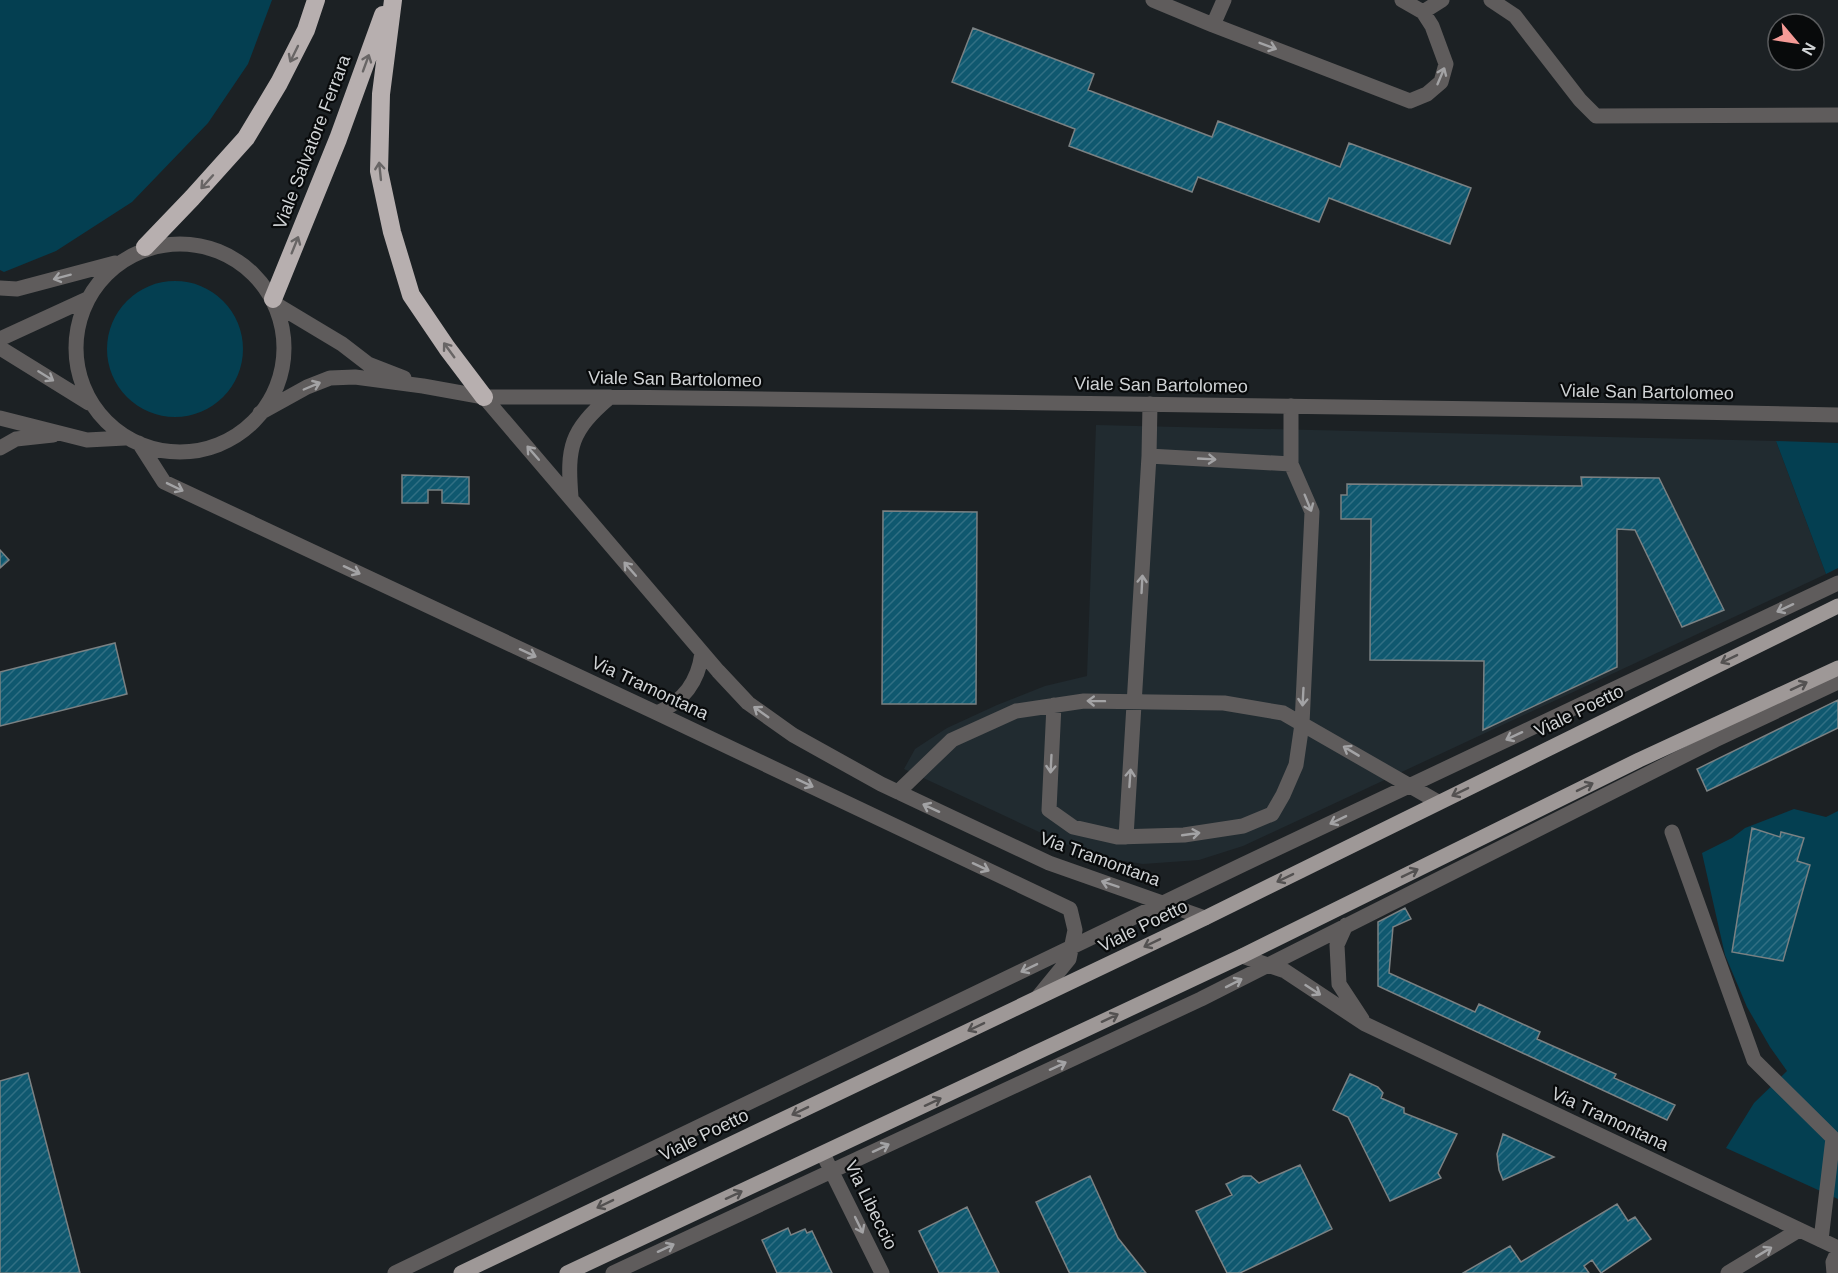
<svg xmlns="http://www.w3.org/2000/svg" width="1838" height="1273" font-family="Helvetica,sans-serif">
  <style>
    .built { fill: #212b30 }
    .grass { fill: #043f51 }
    .building { fill: url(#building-hatch); stroke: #7a8183; stroke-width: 1.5 }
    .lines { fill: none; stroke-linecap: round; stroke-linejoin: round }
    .minor { stroke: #5f5c5c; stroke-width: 15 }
    .major { stroke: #9e9897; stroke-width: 15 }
    .highway { stroke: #b7afaf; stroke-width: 18 }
    .oneway { stroke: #a3a3a5 }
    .oneway2 { stroke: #686565 }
    .oneway3 { stroke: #535151 }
    .labels { text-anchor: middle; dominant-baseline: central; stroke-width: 4.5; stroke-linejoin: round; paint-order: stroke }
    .street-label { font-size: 18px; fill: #d0d3d5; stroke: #080a0b }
  </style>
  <defs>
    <pattern id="building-hatch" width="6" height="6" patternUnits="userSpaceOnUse" patternTransform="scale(1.5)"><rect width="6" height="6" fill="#0f586f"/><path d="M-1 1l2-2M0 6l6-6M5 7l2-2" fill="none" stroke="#316f83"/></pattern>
  </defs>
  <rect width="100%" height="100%" fill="#1c2124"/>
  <path class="built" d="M1096,425L1776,441L1826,574L1243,846L1199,860L1143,864L1101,857L1065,844L904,769L915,749L947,728L997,705L1045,686L1087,676Z"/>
  <path class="grass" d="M0,0H272L248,64L208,123L132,202L56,251L4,272L0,270Z
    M107 349a68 68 0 1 1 136 0a68 68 0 1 1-136 0Z
    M1776,441L1838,443V568L1826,574Z
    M1794,809L1826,817L1838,811V1199L1726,1148L1754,1103L1787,1071L1770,1047L1747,1007L1725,955L1702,853L1732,838L1745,828Z"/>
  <path class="building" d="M973,28L1094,74L1088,90L1212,137L1218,121L1340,167L1349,143L1471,188L1450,244L1329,198L1319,222L1198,177L1192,192L1069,146L1075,129L952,82Z
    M402,475L469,477V504L442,503V490H428V503H402Z
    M1581,477L1659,478L1724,610L1682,627L1635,530L1617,529V667L1483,730L1484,661L1370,660L1371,519H1341V495H1347V484L1582,486Z
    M883,511L977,512L976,704H882Z
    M0,550L9,560L0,568Z
    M115,643L127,694L0,726V672Z
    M1838,700V728L1707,791L1697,769Z
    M1752,828L1780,837L1781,832L1804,838L1797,861L1810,865L1783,961L1732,952Z
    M1405,908L1411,919L1393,927L1389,973L1475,1012L1479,1004L1540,1032L1537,1039L1616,1074L1614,1078L1675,1105L1667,1120L1378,986V922Z
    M28,1073L80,1273H0V1081Z
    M1350,1074L1378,1087L1383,1093L1381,1098L1404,1108V1113L1457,1134L1438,1173L1441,1178L1390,1201L1348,1117L1333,1110Z
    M1503,1134L1554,1157L1503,1180L1499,1170L1497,1154Z
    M1300,1165L1332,1229L1240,1273H1227L1196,1211L1232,1195L1226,1184L1243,1176H1251L1259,1183Z
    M1090,1176L1118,1238L1146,1273H1070L1069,1272L1036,1202Z
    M1617,1204L1628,1221L1635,1217L1651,1239L1601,1273L1592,1260L1584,1266L1589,1273H1463L1510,1246L1521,1262Z
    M967,1207L999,1273H939L919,1231Z
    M788,1228L791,1235L805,1229L807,1233L812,1231L832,1273H777L762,1240Z"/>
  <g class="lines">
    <path class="minor" d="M1153,0L1213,25L1410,101L1427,94L1441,82L1446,64L1432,26L1423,12L1402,0
      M1491,0L1515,16L1580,100L1596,116L1838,115
      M1423,12L1442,0
      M1213,25L1224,0
      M76 348a104 104 0 1 1 208 0a104 104 0 1 1-208 0Z
      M0,288L17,289L115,263
      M277,305L342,344L368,364L404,378
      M0,339L87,299
      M0,348L89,403
      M484,397L718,671L748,703L793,735L881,784L1049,863L1205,918
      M260,413L307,387L330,378L355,377L423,386L484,397H610L1640,411L1838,415
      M0,418L87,440L125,438
      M139,443L164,482L657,713L1070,909L1075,930L1069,959L1038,997
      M0,448L16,439L53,435
      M1149,456L1291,464
      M571,497C567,447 570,431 610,397
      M1054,705L1049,810L1073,827L1117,837L1184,835L1243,826L1272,814L1283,795L1296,765L1302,724L1438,802
      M657,713C684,701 698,682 702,653
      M898,792L952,740L1016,711L1084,701L1224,703L1283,713L1302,724L1312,512L1291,464V406
      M1672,832L1754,1060L1833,1138L1821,1240
      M1126,837L1149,456L1150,404
      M1346,925L1337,945L1339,984L1362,1019
      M1242,956L1285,971L1365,1024L1838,1248
      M823,1154L882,1273
      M395,1273L1242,865L1838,583
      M613,1273L1201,999L1715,740L1838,682
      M1728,1273L1799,1230
      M1834,1273L1833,1262L1838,1251"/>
    <path class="major" d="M461,1273L1205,918L1838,606
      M567,1273L1242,956L1639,760L1838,668"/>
    <path class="highway" d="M393,0L381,94L379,171L392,232L411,295L447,348L484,397
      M145,247L192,198L246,138L279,83L306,30L316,0
      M273,299L338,139L383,15"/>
  </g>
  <defs><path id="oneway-shaft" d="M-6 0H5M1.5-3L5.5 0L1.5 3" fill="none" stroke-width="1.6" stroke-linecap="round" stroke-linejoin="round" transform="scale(1.5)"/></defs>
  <g class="oneway">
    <use href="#oneway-shaft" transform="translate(1268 46) rotate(21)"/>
    <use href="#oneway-shaft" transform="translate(1441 76) rotate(-67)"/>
    <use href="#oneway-shaft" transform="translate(62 277) rotate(165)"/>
    <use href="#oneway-shaft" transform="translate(46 376) rotate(32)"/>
    <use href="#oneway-shaft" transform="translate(312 386) rotate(-23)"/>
    <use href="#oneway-shaft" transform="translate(533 453) rotate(-131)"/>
    <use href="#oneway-shaft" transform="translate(1207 459) rotate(3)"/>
    <use href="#oneway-shaft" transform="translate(175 487) rotate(26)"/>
    <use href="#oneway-shaft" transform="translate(1308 503) rotate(68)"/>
    <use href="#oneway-shaft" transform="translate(630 569) rotate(-131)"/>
    <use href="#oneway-shaft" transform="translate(352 570) rotate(25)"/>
    <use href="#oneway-shaft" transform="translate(1142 584) rotate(-87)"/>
    <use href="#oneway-shaft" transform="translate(1785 608) rotate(155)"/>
    <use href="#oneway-shaft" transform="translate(528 653) rotate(25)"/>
    <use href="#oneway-shaft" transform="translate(1303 697) rotate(93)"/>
    <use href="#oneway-shaft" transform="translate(1096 701) rotate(-179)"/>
    <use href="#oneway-shaft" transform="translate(761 712) rotate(-144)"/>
    <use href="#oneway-shaft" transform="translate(1514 736) rotate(155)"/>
    <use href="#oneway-shaft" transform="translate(1351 751) rotate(-149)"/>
    <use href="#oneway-shaft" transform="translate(1051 764) rotate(93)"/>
    <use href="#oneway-shaft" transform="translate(1130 778) rotate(-86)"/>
    <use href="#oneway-shaft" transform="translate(805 783) rotate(25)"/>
    <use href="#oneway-shaft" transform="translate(931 808) rotate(-155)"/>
    <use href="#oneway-shaft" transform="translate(1338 820) rotate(154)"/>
    <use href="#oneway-shaft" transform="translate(1191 834) rotate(-8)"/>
    <use href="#oneway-shaft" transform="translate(981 867) rotate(25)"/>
    <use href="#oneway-shaft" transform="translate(1110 884) rotate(-161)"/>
    <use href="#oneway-shaft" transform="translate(1029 968) rotate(154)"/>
    <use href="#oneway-shaft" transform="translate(1234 983) rotate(-27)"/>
    <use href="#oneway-shaft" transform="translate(1313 990) rotate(33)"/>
    <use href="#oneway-shaft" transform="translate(1058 1066) rotate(-25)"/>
    <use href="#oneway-shaft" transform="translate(881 1148) rotate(-25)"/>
    <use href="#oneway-shaft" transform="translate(859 1225) rotate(64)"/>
    <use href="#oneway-shaft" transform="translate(666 1248) rotate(-25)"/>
    <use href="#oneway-shaft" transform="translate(1764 1252) rotate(-31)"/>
  </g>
  <g class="oneway2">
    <use href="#oneway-shaft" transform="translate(294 54) rotate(116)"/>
    <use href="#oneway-shaft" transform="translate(366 63) rotate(-70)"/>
    <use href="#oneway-shaft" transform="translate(380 171) rotate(-96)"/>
    <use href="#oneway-shaft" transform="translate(207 182) rotate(132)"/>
    <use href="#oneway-shaft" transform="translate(295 245) rotate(-68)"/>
    <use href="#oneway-shaft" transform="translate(449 350) rotate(-126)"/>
  </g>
  <g class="oneway3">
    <use href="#oneway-shaft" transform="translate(1729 659) rotate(154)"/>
    <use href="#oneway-shaft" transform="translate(1799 686) rotate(-25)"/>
    <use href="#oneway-shaft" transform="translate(1585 787) rotate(-26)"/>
    <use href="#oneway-shaft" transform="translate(1460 792) rotate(154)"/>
    <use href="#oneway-shaft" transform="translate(1410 873) rotate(-26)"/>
    <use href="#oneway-shaft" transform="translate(1285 878) rotate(154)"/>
    <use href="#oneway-shaft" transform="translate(1152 943) rotate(154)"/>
    <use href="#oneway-shaft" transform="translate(1110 1018) rotate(-25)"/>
    <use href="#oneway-shaft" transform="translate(976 1027) rotate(154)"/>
    <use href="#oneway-shaft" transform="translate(933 1102) rotate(-25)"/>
    <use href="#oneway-shaft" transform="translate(800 1111) rotate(154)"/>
    <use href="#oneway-shaft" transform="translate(734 1195) rotate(-25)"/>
    <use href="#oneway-shaft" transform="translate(605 1204) rotate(154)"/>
  </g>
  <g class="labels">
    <g class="street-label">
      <text transform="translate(312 142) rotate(-69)">Viale Salvatore Ferrara</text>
      <text transform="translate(675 379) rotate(1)">Viale San Bartolomeo</text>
      <text transform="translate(1161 385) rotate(1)">Viale San Bartolomeo</text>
      <text transform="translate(1647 392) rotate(1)">Viale San Bartolomeo</text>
      <text transform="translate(650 688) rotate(25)">Via Tramontana</text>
      <text transform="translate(1579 711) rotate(-26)">Viale Poetto</text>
      <text transform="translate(1100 859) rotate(20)">Via Tramontana</text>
      <text transform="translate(1143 926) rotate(-26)">Viale Poetto</text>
      <text transform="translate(1610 1119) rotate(25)">Via Tramontana</text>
      <text transform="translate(704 1135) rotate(-26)">Viale Poetto</text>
      <text transform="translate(871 1205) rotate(64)">Via Libeccio</text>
    </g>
  </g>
  <g transform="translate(1796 42) rotate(119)"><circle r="28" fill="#080a0b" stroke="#585a5c" stroke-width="1.5"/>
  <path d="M0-4.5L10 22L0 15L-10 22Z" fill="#f59b97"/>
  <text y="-9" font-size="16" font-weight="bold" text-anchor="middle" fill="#d0d3d5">N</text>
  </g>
</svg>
